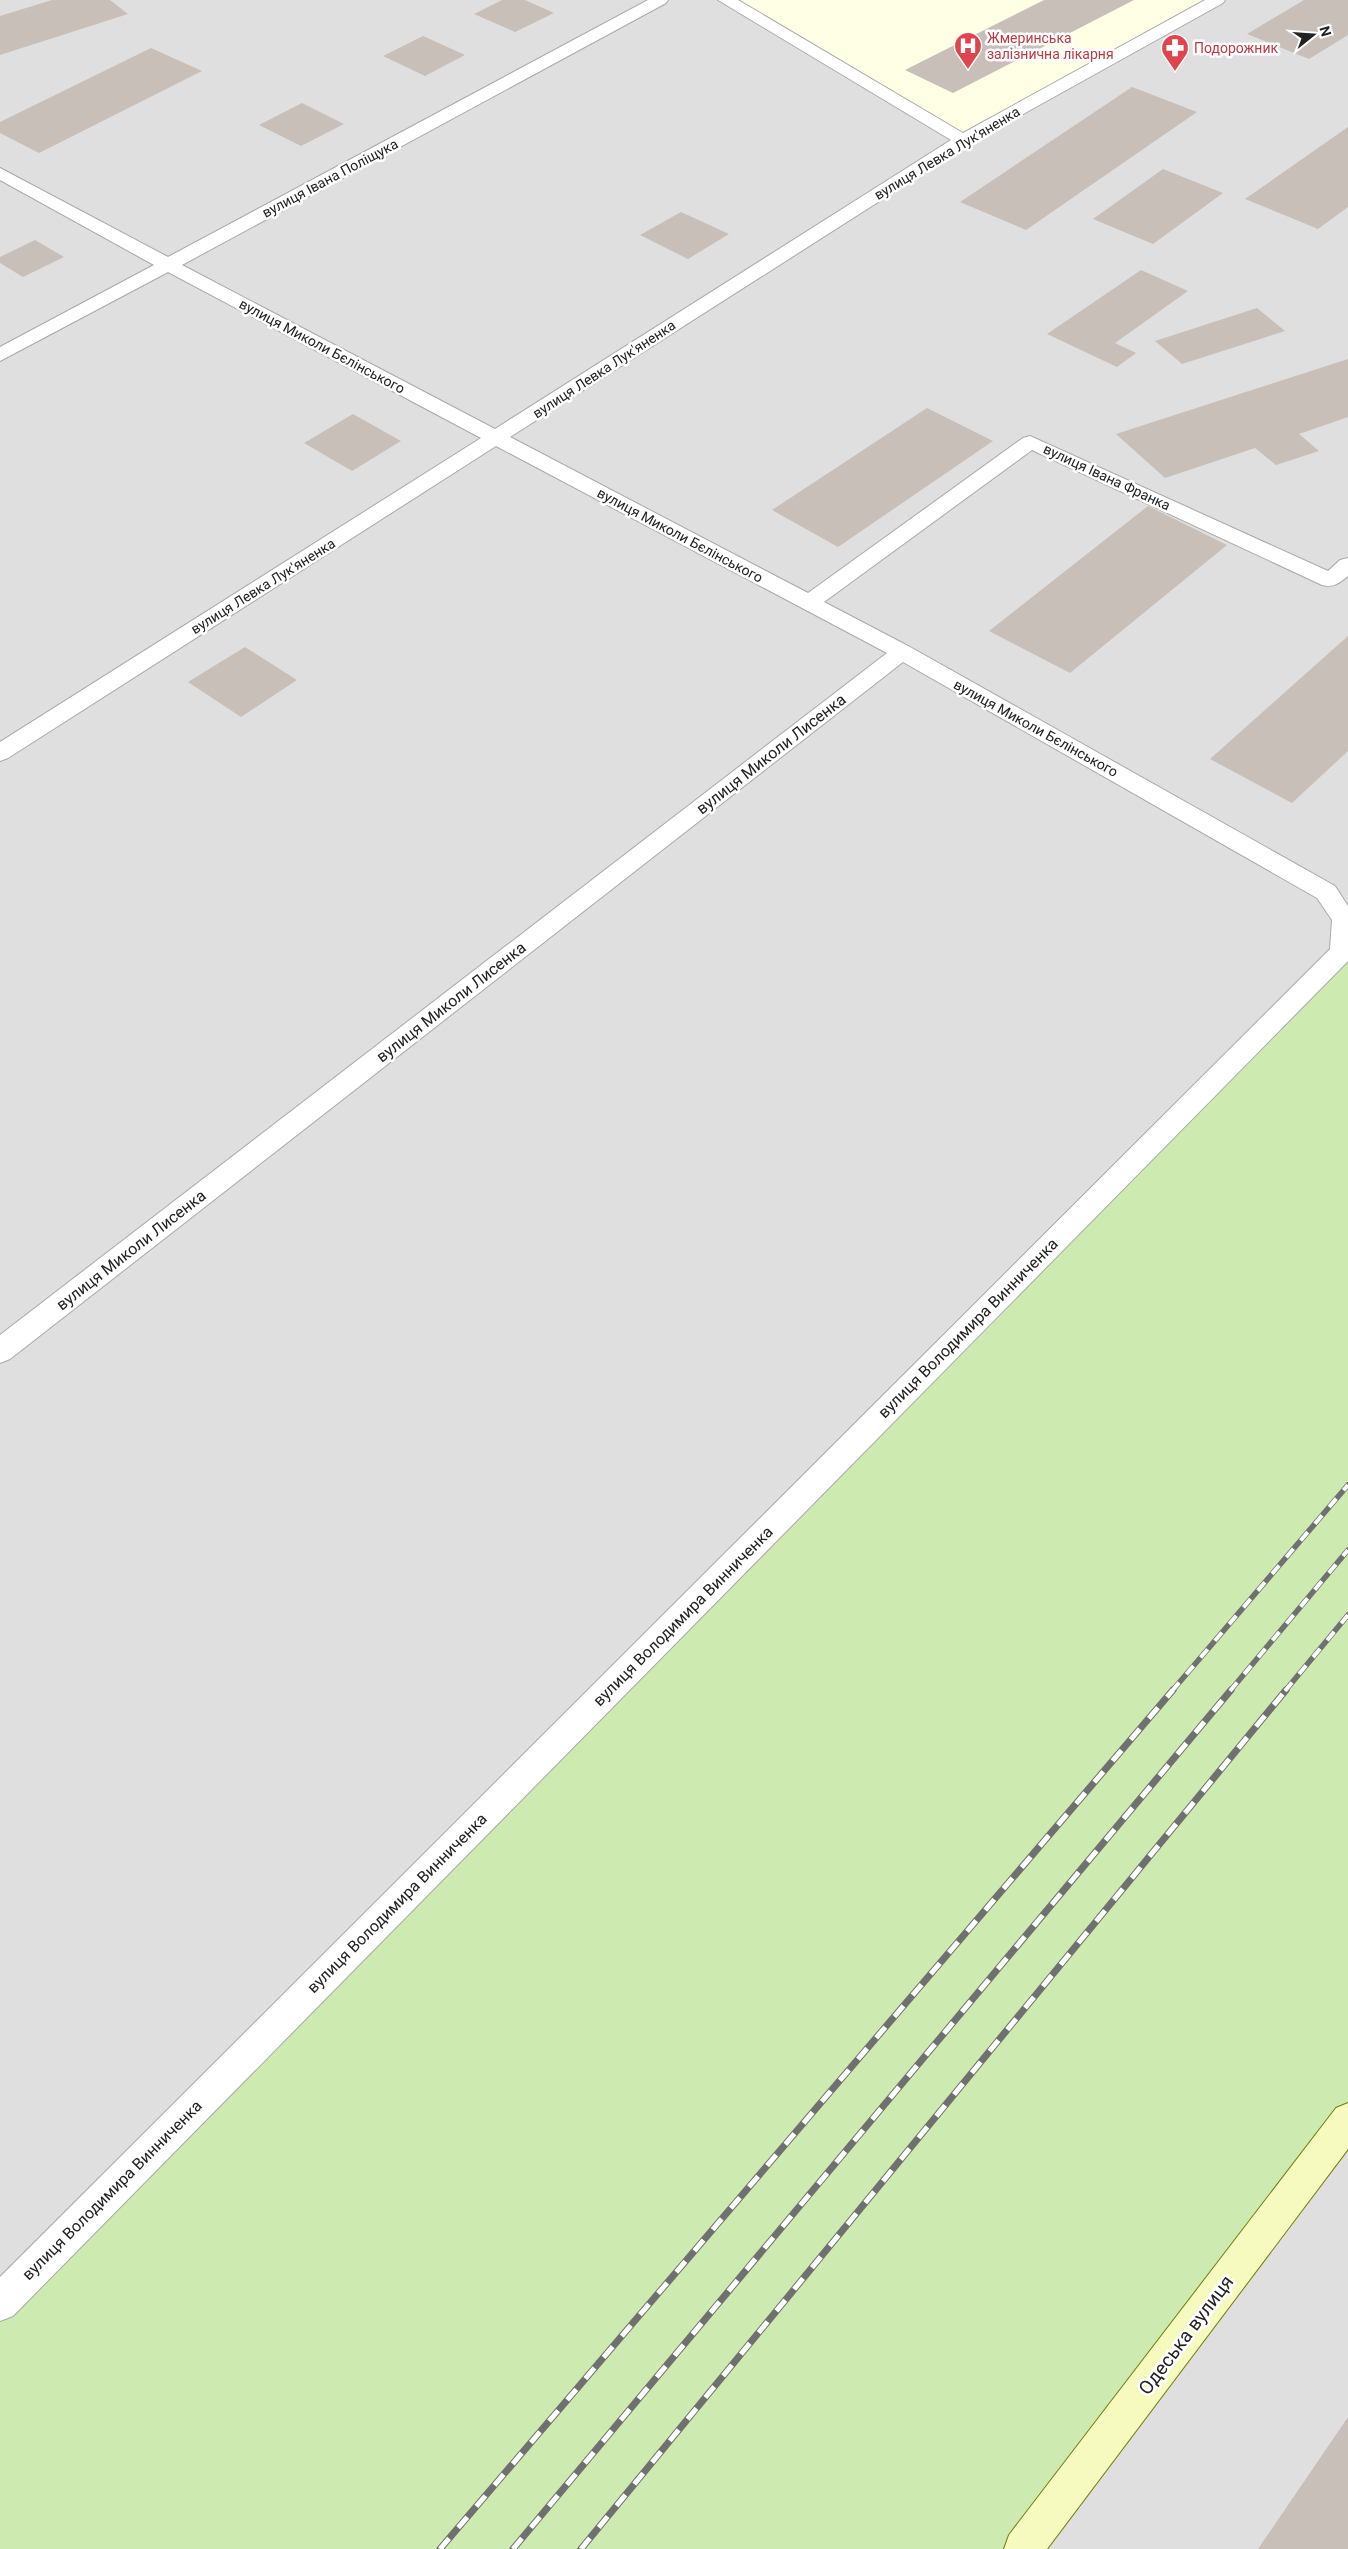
<svg xmlns="http://www.w3.org/2000/svg" width="1348" height="2549" font-family="Roboto,sans-serif">
  <style>
    .residential { fill: #e0dfdf }
    .education { fill: #ffffe5 }
    .grass { fill: #cdebb0 }
    .building { fill: #c7bfb8 }
    .lines { fill: none; stroke-linecap: round; stroke-linejoin: round }
    .street-casing { stroke: #a9a9a9; stroke-width: 2 }
    .secondary-casing { stroke: #707d05; stroke-width: 2 }
    .street { fill: #fff; fill-rule: evenodd }
    .secondary { fill: #f7fabf; fill-rule: evenodd }
    .rail-far1-casing { stroke: #707070; stroke-width: 5.5 }
    .rail-casing { stroke: #707070; stroke-width: 7 }
    .rail-far1 { stroke: #fff; stroke-width: 4; stroke-dasharray: 11; stroke-linecap: butt }
    .rail { stroke: #fff; stroke-width: 5; stroke-dasharray: 14; stroke-linecap: butt }
    .labels { text-anchor: middle; dominant-baseline: central; stroke-width: 5; stroke-linejoin: round; paint-order: stroke }
    .far-health-label { font-size: 14px; fill: #be3a42; stroke: #fff; text-anchor: start }
    .far-street-label { font-size: 14px; fill: #222; stroke: #fff }
    .street-label { font-size: 16px; fill: #222; stroke: #fff }
    .near-street-label { font-size: 19px; fill: #222; stroke: #fff }
  </style>
  <rect width="100%" height="100%" fill="#f2efe9"/>
  <path class="residential" d="M0,0H1348V956L0,2303Z
    M1348,2120V2549H1023Z"/>
  <path class="education" d="M730,0H1217L963,140Z"/>
  <path class="grass" d="M1348,956V2120L1023,2549H0V2303Z"/>
  <path class="building" d="M52,0H110L128,14L0,55V16Z
    M502,0H525L554,13L515,32L474,14Z
    M1044,0H1134L953,93L905,70Z
    M1304,0H1348V35L1309,59L1247,34Z
    M423,36L465,55L425,76L383,56Z
    M151,48L202,71L39,153L0,133V122Z
    M1132,87L1197,112L1026,230L960,202Z
    M302,103L344,124L301,146L259,125Z
    M1348,127V207L1318,229L1245,199Z
    M1163,169L1223,193L1153,244L1093,219Z
    M681,212L729,234L688,259L640,235Z
    M35,240L64,257L23,277L0,263V257Z
    M1141,270L1188,291L1115,343L1136,353L1117,367L1047,334Z
    M1257,308L1285,331L1182,364L1155,341Z
    M1348,359V417L1299,434L1319,451L1276,465L1255,448L1165,478L1116,434Z
    M927,408L993,441L838,547L772,510Z
    M353,414L401,441L352,471L304,443Z
    M1148,506L1227,545L1070,673L989,631Z
    M1348,636V751L1292,803L1210,759Z
    M245,647L297,680L241,717L188,682Z
    M1348,2417V2549H1258Z"/>
  <g class="lines">
    <defs>
      <path id="street" d="M648,0H668L666,3L182,265L495,429L951,140L718,0H738L963,133L1205,0H1225L1223,3L969,144L510,437L808,593L1023,438L1030,436L1328,571L1340,560L1348,558V576C1339,583 1334,588 1322,585L1032,450L824,602L910,647L1335,886L1348,906V961L13,2316L0,2321V2277L1330,949L1332,920L1317,898L903,662L10,1359L0,1363V1335L887,653L496,446L8,758L0,761V742L481,438L168,272L0,361V347L154,265L0,180V168L168,257Z"/>
      <path id="secondary" d="M1348,2103V2149L1047,2549H1004L1009,2535L1336,2108Z"/>
    </defs>
    <use href="#street" class="street-casing"/>
    <use href="#secondary" class="secondary-casing"/>
    <use href="#street" class="street"/>
    <use href="#secondary" class="secondary"/>
    <defs>
      <path id="rail-far1" d="M1172,1691L1348,1485
        M1230,1691L1348,1550
        M1285,1691L1348,1615"/>
      <path id="rail" d="M440,2549L1173,1690
        M513,2549L1231,1690
        M581,2549L1286,1690"/>
    </defs>
    <use href="#rail-far1" class="rail-far1-casing"/>
    <use href="#rail" class="rail-casing"/>
    <use href="#rail-far1" class="rail-far1"/>
    <use href="#rail" class="rail"/>
  </g>
  <defs>
    <symbol id="hospital-pin" viewBox="-11 -11 22 30"><path d="M0 17L-7.5 6A9.5 9.5 0 1 1 7.5 6Z" fill="#e0444e" stroke="#fff"/><path d="M-5-5h3v3.5h4V-5h3V5h-3V1.5h-4V5h-3Z" fill="#fff"/></symbol>
    <symbol id="pharmacy-pin" viewBox="-11 -11 22 30"><path d="M0 17L-7.5 6A9.5 9.5 0 1 1 7.5 6Z" fill="#e0444e" stroke="#fff"/><path d="M-2-6h4v4h4v4h-4v4h-4v-4h-4v-4h4Z" fill="#fff"/></symbol>
  </defs>
  <g fill-rule="evenodd">
    <use href="#hospital-pin" x="952" y="30" width="32" height="43"/>
    <use href="#pharmacy-pin" x="1159" y="32" width="32" height="43"/>
  </g>
  <g class="labels">
    <g class="far-health-label">
      <text x="987" y="38">Жмеринська<tspan x="987" dy="16">залізнична лікарня</tspan></text>
      <text x="1194" y="48">Подорожник</text>
    </g>
    <g class="far-street-label">
      <text transform="translate(947 153) rotate(-31)">вулиця Левка Лук'яненка</text>
      <text transform="translate(330 178) rotate(-28)">вулиця Івана Поліщука</text>
      <text transform="translate(322 346) rotate(28)">вулиця Миколи Бєлінського</text>
      <text transform="translate(604 369) rotate(-33)">вулиця Левка Лук'яненка</text>
      <text transform="translate(1107 477) rotate(25)">вулиця Івана Франка</text>
      <text transform="translate(680 535) rotate(28)">вулиця Миколи Бєлінського</text>
      <text transform="translate(263 586) rotate(-32)">вулиця Левка Лук'яненка</text>
      <text transform="translate(1036 728) rotate(29)">вулиця Миколи Бєлінського</text>
    </g>
    <g class="street-label">
      <text transform="translate(771 754) rotate(-38)">вулиця Миколи Лисенка</text>
      <text transform="translate(451 1002) rotate(-38)">вулиця Миколи Лисенка</text>
      <text transform="translate(131 1250) rotate(-38)">вулиця Миколи Лисенка</text>
      <text transform="translate(968 1328) rotate(-45)">вулиця Володимира Винниченка</text>
      <text transform="translate(683 1616) rotate(-45)">вулиця Володимира Винниченка</text>
      <text transform="translate(397 1903) rotate(-45)">вулиця Володимира Винниченка</text>
      <text transform="translate(112 2190) rotate(-45)">вулиця Володимира Винниченка</text>
    </g>
    <g class="near-street-label">
      <text transform="translate(1186 2335) rotate(-53)">Одеська вулиця</text>
    </g>
  </g>
  <g transform="translate(1313 35) rotate(73)" stroke="#ffffff" stroke-width="4" paint-order="stroke">
  <path d="M0-4L9 19L0 12L-9 19Z" fill="#222222"/>
  <text y="-8" font-size="14" font-weight="bold" text-anchor="middle" fill="#222222">N</text>
  </g>
</svg>
